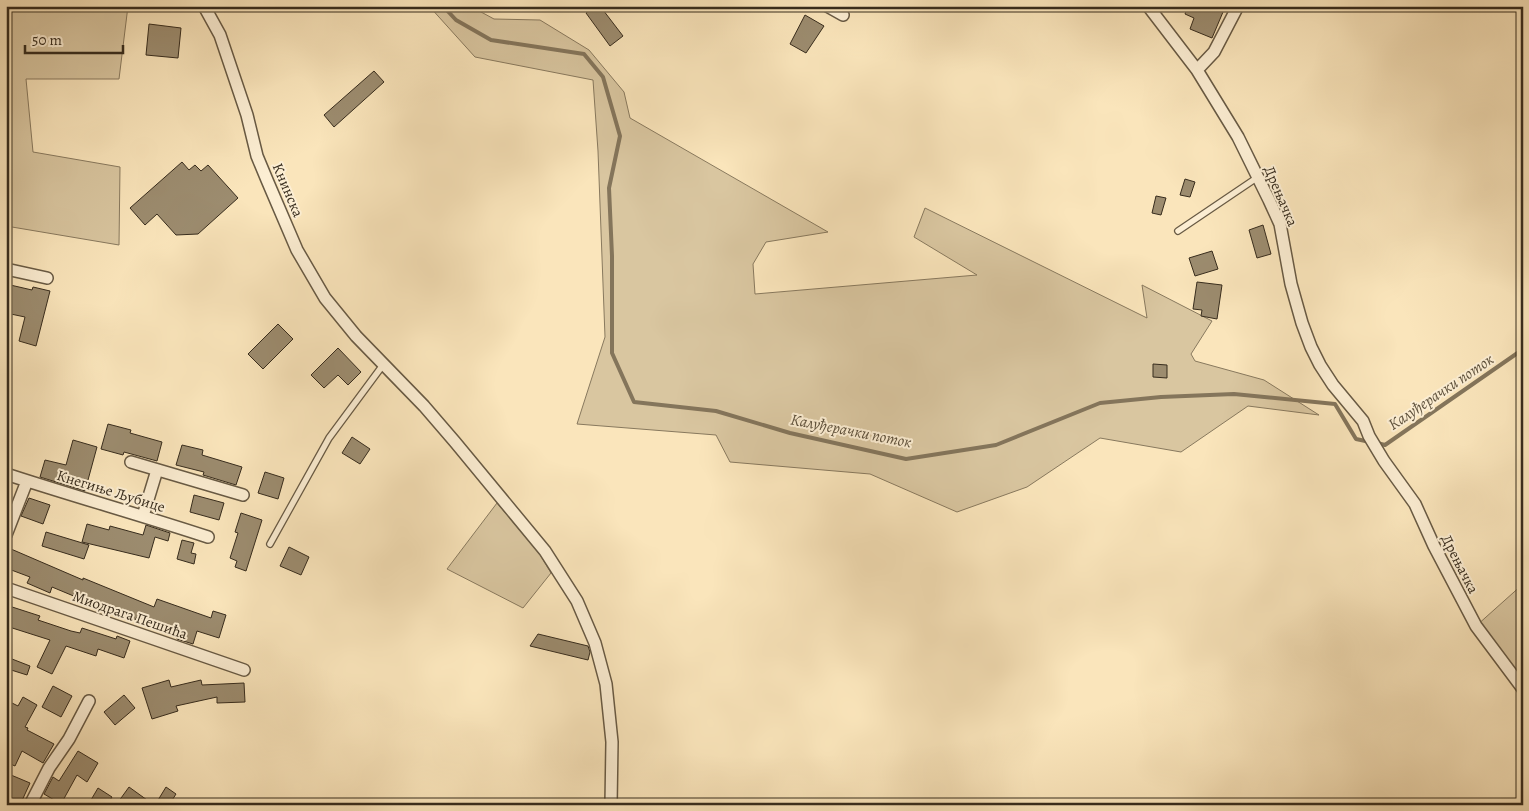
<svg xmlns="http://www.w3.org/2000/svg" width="1529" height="811" font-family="Alegreya,serif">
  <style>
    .green { fill: #d9c6a0; stroke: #88795e }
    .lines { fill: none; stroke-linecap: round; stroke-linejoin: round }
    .stream { stroke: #84755b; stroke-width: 4 }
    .building { fill: #9c8c6f; stroke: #372c1d }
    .service-casing { stroke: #685a44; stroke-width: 8 }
    .minor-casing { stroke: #685a44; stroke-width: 14 }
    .service { stroke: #fceed3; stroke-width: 5.5 }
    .minor { stroke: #fceed3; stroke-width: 11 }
    .labels { text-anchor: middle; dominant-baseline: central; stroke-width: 4; stroke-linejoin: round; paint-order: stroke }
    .street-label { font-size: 15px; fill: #372c1d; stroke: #fceed3 }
    .water-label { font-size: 16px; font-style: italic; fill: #5e513c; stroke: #fceed3 }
  </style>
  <rect width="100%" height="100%" fill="#fae5bb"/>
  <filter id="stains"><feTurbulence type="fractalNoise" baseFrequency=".004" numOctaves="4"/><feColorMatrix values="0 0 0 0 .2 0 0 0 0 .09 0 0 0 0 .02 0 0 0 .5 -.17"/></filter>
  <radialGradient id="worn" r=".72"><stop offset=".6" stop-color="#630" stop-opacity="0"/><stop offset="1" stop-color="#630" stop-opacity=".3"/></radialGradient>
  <path class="green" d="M6,6H128L119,79H26L33,152L120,167L119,245L6,226Z
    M429,6H470L494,19L540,20L589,50L624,92L630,118L828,232L766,242L753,264L755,294L977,275L914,237L925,208L1147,318L1142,285L1212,321L1191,354L1195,361L1264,380L1319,415L1248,406L1181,452L1100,438L1027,487L957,512L870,474L730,462L716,435L577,424L605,337L598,151L593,80L475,57Z
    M497,503L539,553L551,573L523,608L447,569Z
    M1523,584V689L1476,626Z"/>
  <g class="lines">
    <path class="stream" d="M443,6L456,20L491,40L584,54L603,77L620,136L609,188L612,256V353L634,402L716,411L790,433L906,459L996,445L1100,403L1161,397L1234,394L1335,404L1356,439L1370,442
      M1377,443L1385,445L1519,352L1523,351"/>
  </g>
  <path class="building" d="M595,6H600L623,36L610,46L586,13Z
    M1188,6H1208L1223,12L1212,38L1190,29L1194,18L1185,14Z
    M805,15L824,26L806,53L790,44Z
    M149,24L181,28L178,58L146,55Z
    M374,71L384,82L334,127L324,115Z
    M182,162L189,170L195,165L201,171L208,165L238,198L198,234L176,235L157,214L145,225L130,208Z
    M1185,179L1195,182L1190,197L1180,195Z
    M1156,196L1166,198L1161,215L1152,213Z
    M1263,225L1271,254L1257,258L1249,230Z
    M1212,251L1218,269L1195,276L1189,258Z
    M1197,282L1222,285L1217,319L1201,316L1202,310L1193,309Z
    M6,284L32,290L33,287L50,291L36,346L19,341L25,317L6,313Z
    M278,324L293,339L263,369L248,354Z
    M338,348L361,372L348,385L338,375L324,388L311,375Z
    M1153,364L1167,365V378L1153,377Z
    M108,424L131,430L130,433L162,442L157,461L124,452L123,455L101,449Z
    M352,437L370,449L360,464L342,453Z
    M73,440L97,447L85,491L40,477L45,460L66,465Z
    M182,445L203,450L202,455L242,467L236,485L203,475L204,472L176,465Z
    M265,472L284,478L278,499L258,493Z
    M194,495L224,503L219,520L190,512Z
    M29,498L50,505L43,524L21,516Z
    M241,513L262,520L246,571L235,567L237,561L230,558L238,533L235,532Z
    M87,524L109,530L110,526L143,535L146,525L170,533L168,541L155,537L149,558L82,542Z
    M46,532L89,545L84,559L42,546Z
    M182,540L194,543L191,553L196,554L194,564L177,559Z
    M289,547L309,557L301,575L280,566Z
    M11,549L83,580V578L154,607L157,599L211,618L213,611L226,615L219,638L197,631L193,644L177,639L179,631L137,617L135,620L113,611L112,614L93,606V607L75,600L76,597L52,587L50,593L27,583L30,577L6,568V562Z
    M6,605L40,616L38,620L71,631L80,633L82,628L116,639L117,636L130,641L124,658L98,649L96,656L66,646L52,674L37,667L50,640L6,626Z
    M538,634L588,646L590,652L588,660L530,646Z
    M12,659L30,666L27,675L8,669Z
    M169,680L171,687L201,680L202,685L244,683L245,702L217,703V697L176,706L178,711L152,719L142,688Z
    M53,686L72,696L61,717L42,707Z
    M124,695L135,708L115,725L104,712Z
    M23,697L37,705L25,727L28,728L27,730L54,744L43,763L22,751L15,766L6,762V700L18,706Z
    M78,751L98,763L87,782L77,775L61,804L44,794L53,777L59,781Z
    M11,775L30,783L20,805L6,800V784Z
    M129,787L154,805H116Z
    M166,787L176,794L169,805H155Z
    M98,788L112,797L107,805H88Z"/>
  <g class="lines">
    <defs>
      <path id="service" d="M1178,231L1258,177
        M270,544L329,438L383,365"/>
      <path id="minor" d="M204,6L220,35L247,115L257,156L267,180L297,250L325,298L356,336L424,406L455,442L545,551L577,601L595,643L606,684L612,742L611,805
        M827,6L843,15
        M1148,6L1197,70L1238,137L1269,200L1280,224L1291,284L1302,323L1311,347L1320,365L1333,385L1363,421L1369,436L1384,461L1415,504L1434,546L1476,626L1523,689
        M1197,70L1214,52L1238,6
        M6,269L47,278
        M131,462L243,495
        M6,474C73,496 141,515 208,537
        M143,516L157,470
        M6,535L27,481
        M6,588L244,670
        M30,805L49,768L69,739L89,701"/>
    </defs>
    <use href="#service" class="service-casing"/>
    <use href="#minor" class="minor-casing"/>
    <use href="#service" class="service"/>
    <use href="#minor" class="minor"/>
  </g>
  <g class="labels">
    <g class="street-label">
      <text transform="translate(288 190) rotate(67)">Книнска</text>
      <text transform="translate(1281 196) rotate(67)">Дрењачка</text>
      <text transform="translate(111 491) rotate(17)">Кнегиње Љубице</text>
      <text transform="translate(1460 564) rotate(63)">Дрењачка</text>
      <text transform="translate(130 615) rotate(19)">Миодрага Пешића</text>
    </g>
    <g class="water-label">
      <text transform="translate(1441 392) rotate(-34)">Калуђерачки поток</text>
      <text transform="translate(851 431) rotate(11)">Калуђерачки поток</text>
    </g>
  </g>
  <rect width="1529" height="811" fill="none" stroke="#fae5bb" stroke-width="25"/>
  <rect x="8" y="8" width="1514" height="796" fill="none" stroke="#372c1d" stroke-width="2.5"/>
  <rect x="12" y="12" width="1504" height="786" fill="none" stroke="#372c1d"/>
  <path d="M25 45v8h98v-8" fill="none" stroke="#372c1d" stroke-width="2.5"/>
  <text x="32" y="45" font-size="15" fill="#372c1d" stroke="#fceed3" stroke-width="4" paint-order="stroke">50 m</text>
  <rect width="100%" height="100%" filter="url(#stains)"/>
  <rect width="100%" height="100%" fill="url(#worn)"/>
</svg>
